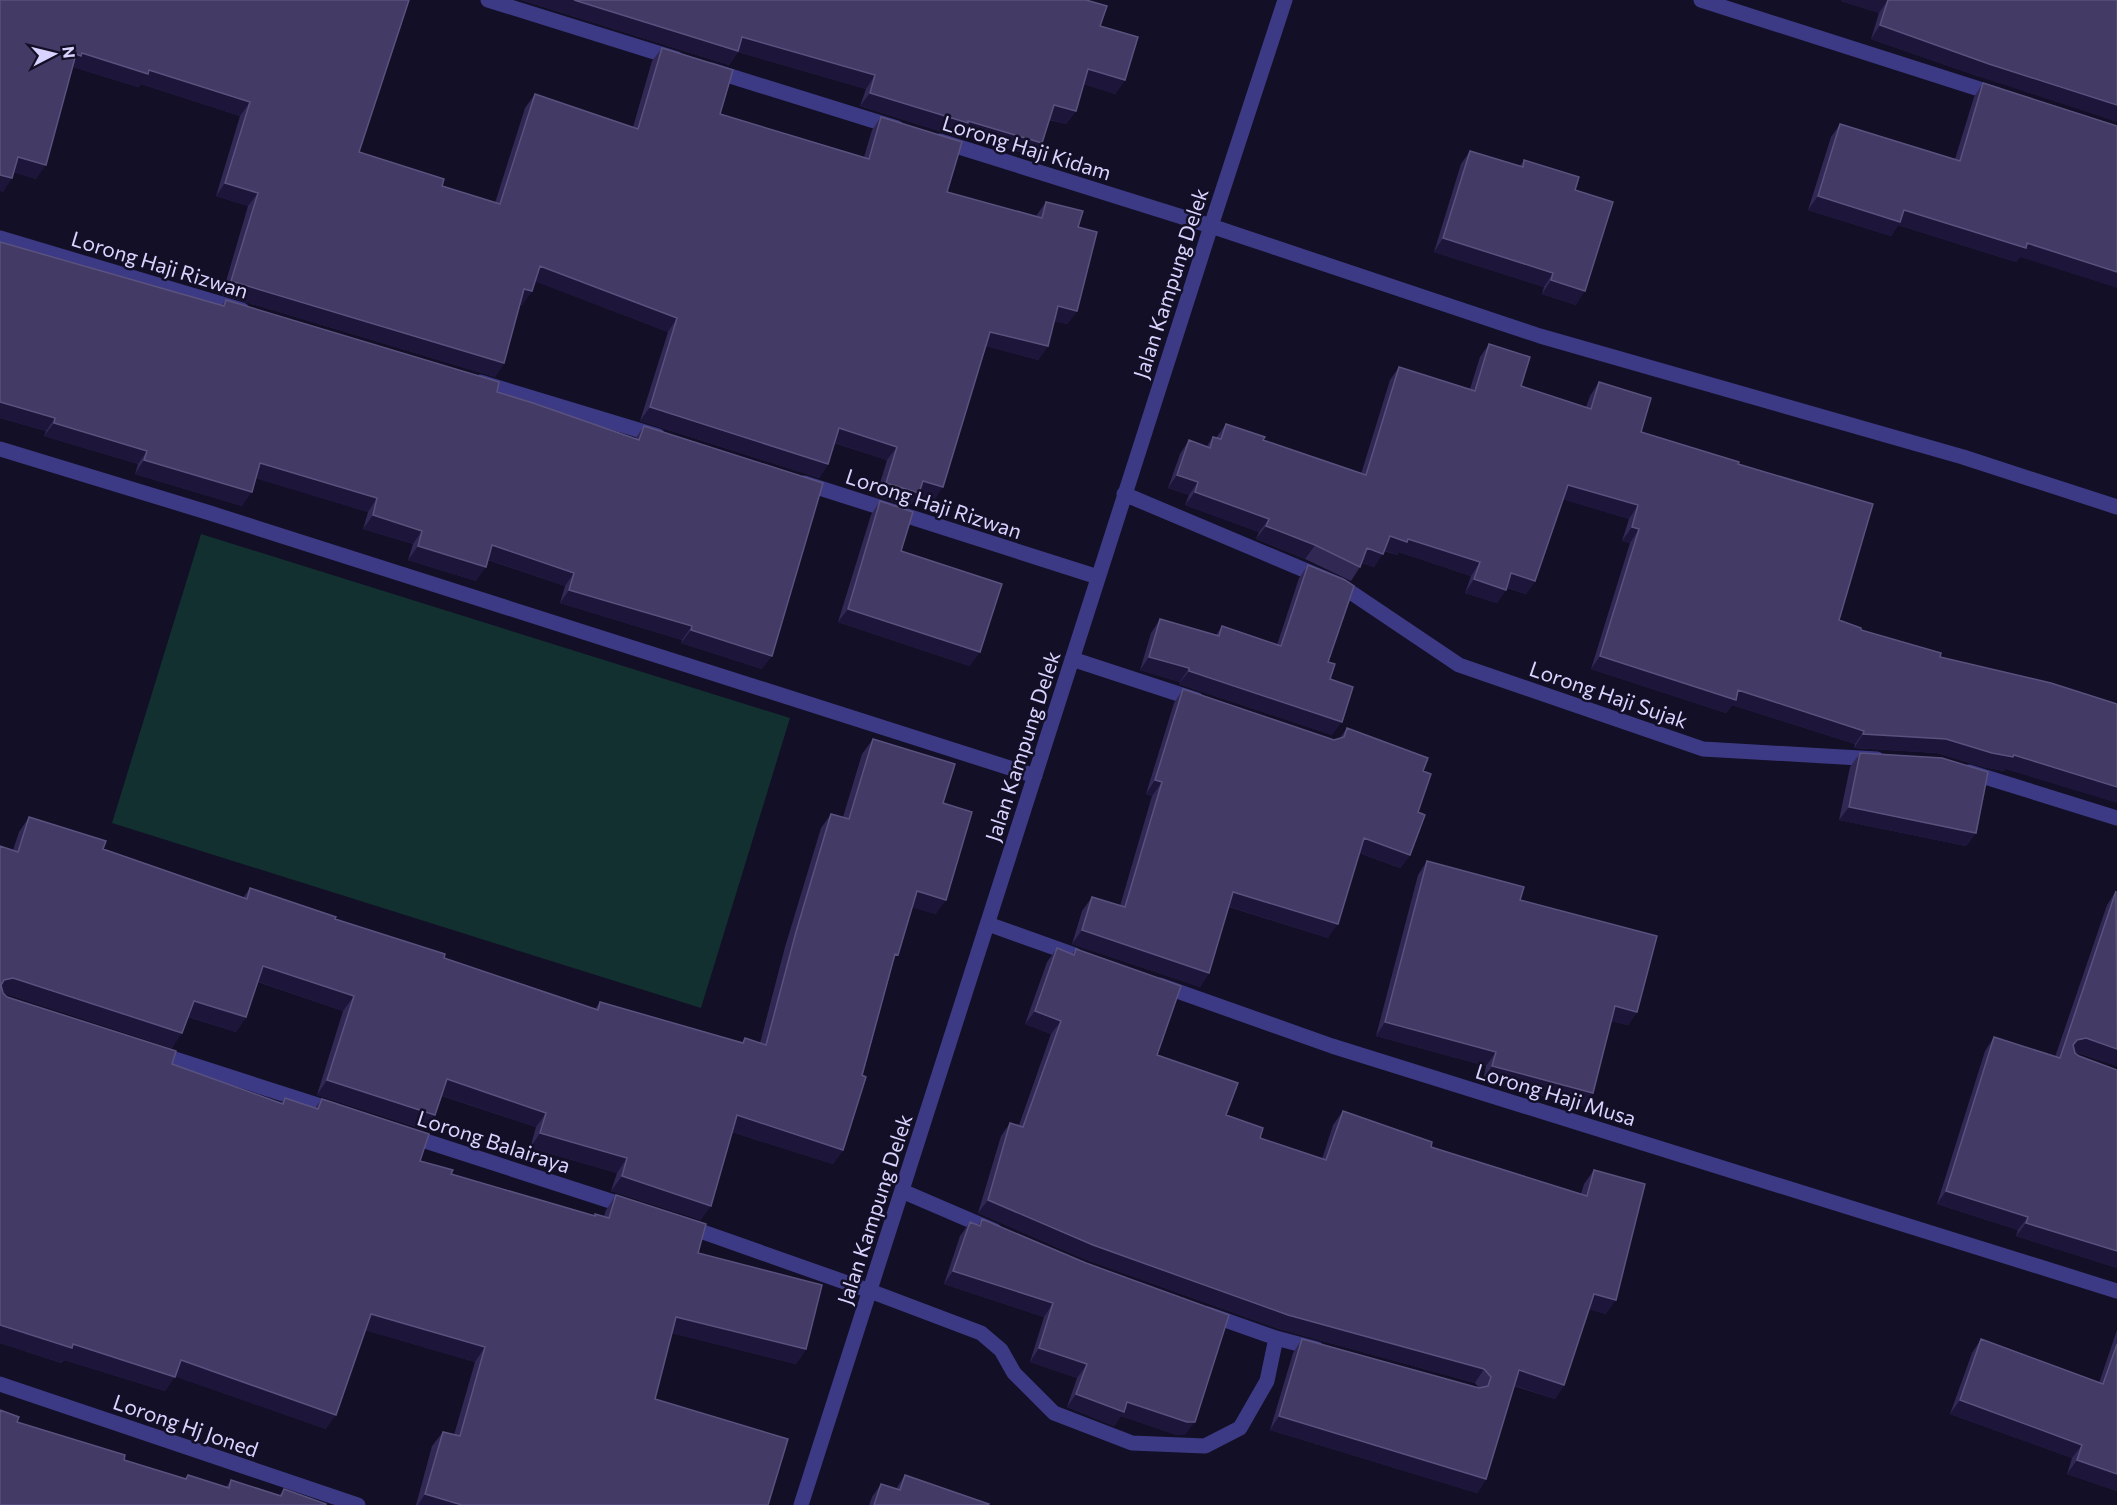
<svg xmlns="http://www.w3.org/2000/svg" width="2117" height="1505" font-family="Commissioner,sans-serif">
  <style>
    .green { fill: #12302f }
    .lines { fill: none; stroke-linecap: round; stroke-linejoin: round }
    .minor { stroke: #3d3a85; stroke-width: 15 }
    .wall { fill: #312854 }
    .shaded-wall { fill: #1d163a }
    .building { fill: #433a66; stroke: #5a527e; stroke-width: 1.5 }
    .labels { text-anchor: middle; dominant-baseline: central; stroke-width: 5; stroke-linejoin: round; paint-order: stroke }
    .street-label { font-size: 21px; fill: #d9d4ff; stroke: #130f26 }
  </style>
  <rect width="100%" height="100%" fill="#130f26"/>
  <path class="green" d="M201,534L790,718L701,1008L112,823Z"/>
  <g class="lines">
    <path class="minor" d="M488,0L677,59
      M1701,0L1998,95
      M711,70L897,128
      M940,141L1211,226L1540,336L1963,457L2117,507
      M0,238L242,310
      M480,382L658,436
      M0,449L210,513L1035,776
      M804,483L1098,577
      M1124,494L1340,585L1459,665L1703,749L1877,759
      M1072,659L1197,700
      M1969,772L2117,818
      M988,924L1075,955
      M1160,985L1332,1046L2117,1291
      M156,1053L336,1111
      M410,1136L629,1207
      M902,1191L995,1231
      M686,1226L870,1291L981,1333L1001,1350L1014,1373L1054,1413L1132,1443L1205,1446L1240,1428L1267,1381L1276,1338L1208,1314
      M1276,1338L1317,1349
      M0,1384L358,1505
      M801,1505L1211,226L1285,0"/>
  </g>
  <path class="wall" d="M0,0H409L359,152L442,186L495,203L525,108L535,94L633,127L652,61L662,48L720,114L864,157L872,130L881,117L947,192L1036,216L1046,202L1078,227L1077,311L1067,324L1054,321L1048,346L1038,360L986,346L934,501L917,496L909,507L876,496L887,460L834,443L828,464L819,478L640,421L668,332L535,281L532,291L522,305L520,304L504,363L495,377L222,295L248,206L216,196L240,116L141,84L138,87L73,67L36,179L14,172L3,192Z
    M521,0H1086L1100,26L1125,80L1115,94L1084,84L1076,111L1066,124L1049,120L1033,156L960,134L958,137L860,106L866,89L738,52L729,65Z
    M1841,0H2117L1980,77L1871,39L1879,13L1841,1Z
    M1983,83L2020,257L2016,262L1898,225L1891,236L1808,210L1831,137L1840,124L1955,159L1974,97Z
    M1470,151L1520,166L1524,160L1575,190L1576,305L1542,294L1544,287L1434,252L1461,164Z
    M0,242L222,305L226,300L635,439L644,426L762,669L681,643L682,640L560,603L565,586L488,560L476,581L408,560L413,544L363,529L368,512L256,478L242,506L135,474L138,464L44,436L46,431L0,418Z
    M1489,344L1521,386L1586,407L1590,396L1599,382L1641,432L1738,464L1839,620L1861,630L1940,657L2005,769L2004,771L1983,767L1937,753L1854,748L1855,744L1732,705L1726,713L1591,669L1630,543L1622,541L1629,519L1563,499L1535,581L1526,594L1507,588L1497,603L1465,593L1471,576L1399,552L1397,555L1384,551L1374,567L1362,563L1360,567L1351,581L1305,559L1256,539L1259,532L1185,505L1189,495L1168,488L1180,454L1189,440L1207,446L1213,437L1216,438L1226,424L1263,440L1361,474L1390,380L1399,367L1470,389L1480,357Z
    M880,501L901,551L970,666L838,622L871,515Z
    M1308,565L1328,662L1330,679L1332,735L1179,684L1180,682L1140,670L1151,633L1160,619L1216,635L1222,626L1277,645L1299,578Z
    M1183,689L1334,740L1340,738L1347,728L1423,771L1418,812L1410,855L1400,868L1359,853L1328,938L1229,907L1209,973L1200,987L1072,944L1082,911L1092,897L1120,906L1152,796L1146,794L1174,703Z
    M873,739L943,803L936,914L912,907L893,962L843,1150L833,1164L732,1132L701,1220L611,1191L617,1173L530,1148L536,1127L442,1096L425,1130L317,1095L343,1011L258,982L246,1017L236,1032L188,1017L172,1048L3,993L7,997L172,1064L281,1103L285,1098L315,1108L322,1099L420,1161L451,1174L594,1216L595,1214L604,1216L606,1210L616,1195L698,1253L806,1349L796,1364L672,1333L655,1399L768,1505H416L432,1446L443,1432L454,1435L475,1362L365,1330L326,1429L175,1376L165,1391L64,1360L61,1363L0,1343V846L13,850L19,832L29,817L103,849L243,898L250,888L444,958L595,1009L600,1002L742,1043L745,1038L760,1043L785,947L821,828L831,814L843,817L862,754Z
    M1860,753L1976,833L1966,846L1839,820L1850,767Z
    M1427,861L1520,900L1637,1012L1628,1025L1611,1021L1583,1106L1483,1080L1486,1066L1376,1036L1418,875Z
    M2116,891L2117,1066L2075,1052L2079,1056L2117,1070V1268L2016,1236L2018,1230L1937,1204L1985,1051L1994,1037L2055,1057L2107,905Z
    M1057,948L1072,954L1076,949L1157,1055L1226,1115L1260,1138L1322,1159L1333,1125L1343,1111L1431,1147L1581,1194L1584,1184L1594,1170L1606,1314L1589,1309L1564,1385L1555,1399L1514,1386L1486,1479L1477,1493L1270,1430L1293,1353L1302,1339L1479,1388L1475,1383L1279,1329L1084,1259L978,1213L1001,1136L1010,1123L1019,1125L1051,1034L1025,1024L1047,962Z
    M982,1219L1185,1435H1177L1121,1416L1114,1426L1067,1407L1077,1378L1030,1362L1044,1317L944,1284L960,1236L970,1222L978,1225Z
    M2117,1330V1491L2067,1474L2072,1458L1950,1414L1972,1353L1981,1339L2099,1383Z
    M17,1422L124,1460L185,1479L188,1475L226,1487L231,1480L279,1496L284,1489L326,1505H0Z
    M905,1475L988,1505H869L872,1497L881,1484L896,1489Z"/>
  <path class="shaded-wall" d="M521,0H574L742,37L875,75L866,89L738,52L729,65Z
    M1841,0H1888L1879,13L1841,1Z
    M1880,25L2117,105V122L1980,77L1871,39Z
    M82,53L149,70L250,102L240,116L141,84L138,87L73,67L71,70L76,54Z
    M1088,69L1125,80L1115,94L1079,83Z
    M870,93L968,121L1042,143L1033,156L960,134L958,137L860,106Z
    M1054,105L1076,111L1066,124L1044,118Z
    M18,157L46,165L36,179L8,171Z
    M0,175L12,178L3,192L0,191Z
    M225,183L258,193L248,206L216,196Z
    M1818,196L1904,210L2027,243L2117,272V288L2020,257L2016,262L1898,225L1891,236L1808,210Z
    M1443,238L1553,273L1544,287L1434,252Z
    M540,266L677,318L668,332L531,280Z
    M1551,280L1585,291L1576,305L1542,294Z
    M231,281L504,363L495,377L222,295Z
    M524,289L532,291L522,305L514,302Z
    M1058,306L1077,311L1067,324L1048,320Z
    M990,332L1048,346L1038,360L981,345Z
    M0,402L55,418L46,431L0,418Z
    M650,407L828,464L819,478L640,421Z
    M54,423L147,451L138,464L44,436Z
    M839,428L897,447L887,460L829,441Z
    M144,460L252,492L242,506L135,474Z
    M260,463L377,498L368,512L251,477Z
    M1177,475L1198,482L1189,495L1168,488Z
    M923,481L943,487L934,501L917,496L909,507L876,496L886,483Z
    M1568,485L1638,505L1629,519L1558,498Z
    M1195,492L1269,519L1259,532L1185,505Z
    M373,515L422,531L413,544L363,529Z
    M1266,526L1315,545L1305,559L1256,539Z
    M1632,527L1639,529L1630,543L1622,541Z
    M1390,536L1408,539L1480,562L1471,576L1399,552L1397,555L1380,549Z
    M492,545L574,573L565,586L483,558Z
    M418,546L486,567L476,581L408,560Z
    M1367,548L1383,554L1374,567L1357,561Z
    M1511,573L1535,581L1526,594L1502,586Z
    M1474,579L1506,590L1497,603L1465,593Z
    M569,590L692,626L682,640L560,603Z
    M848,609L980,652L970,666L838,622Z
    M691,630L772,656L762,669L681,643Z
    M1600,656L1738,690L1864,731L1855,744L1732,705L1726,713L1591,669Z
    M1149,657L1189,668L1180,682L1140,670Z
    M1189,671L1342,722L1332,735L1179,684Z
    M1863,734L1946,739L2014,755L2117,787V803L2005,769L2004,771L1983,767L1937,753L1854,748Z
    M1155,780L1162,782L1152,796L1146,794Z
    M1849,807L1976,833L1966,846L1839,820Z
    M1364,838L1410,855L1400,868L1354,851Z
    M917,891L946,900L936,914L907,906Z
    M1233,892L1338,924L1328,938L1224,905Z
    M1082,930L1209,973L1200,987L1072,944Z
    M263,966L354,996L343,1011L253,980Z
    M13,978L182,1033L172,1048L3,993L0,986L4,980Z
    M194,1001L246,1017L236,1032L183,1015Z
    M1615,1006L1637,1012L1628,1025L1605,1020Z
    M1035,1011L1061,1021L1051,1034L1025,1024Z
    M1385,1022L1496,1052L1486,1066L1376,1036Z
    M2086,1038L2117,1049V1066L2076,1052L2067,1053L2077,1040Z
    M1492,1066L1593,1093L1583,1106L1483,1080Z
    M447,1079L546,1113L536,1127L437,1094Z
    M327,1080L435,1115L425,1130L317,1095Z
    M737,1115L843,1150L833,1164L726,1130Z
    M540,1133L627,1158L617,1173L530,1148Z
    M622,1176L711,1206L701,1220L611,1191Z
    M1946,1191L2028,1217L2018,1230L1937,1204Z
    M988,1200L1484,1369L1475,1383L1279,1329L1084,1259L978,1213Z
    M2026,1223L2117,1251V1268L2016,1236Z
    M953,1271L1053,1303L1044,1317L944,1284Z
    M1594,1294L1616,1300L1606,1314L1584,1308Z
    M371,1314L485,1347L475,1362L361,1329Z
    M676,1317L806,1349L796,1364L666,1332Z
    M0,1325L73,1344L175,1377L165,1391L64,1360L61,1363L0,1343Z
    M1039,1348L1087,1364L1077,1378L1030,1362Z
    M181,1360L336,1415L326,1429L170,1375Z
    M1519,1370L1564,1385L1555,1399L1510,1384Z
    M1076,1394L1127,1402L1195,1422L1185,1435H1177L1121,1416L1114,1426L1067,1407Z
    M1960,1400L2082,1445L2072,1458L1950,1414Z
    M1279,1416L1486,1479L1477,1493L1270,1430Z
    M2077,1460L2117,1474V1491L2067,1474Z
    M425,1494L462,1505H418Z"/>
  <path class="building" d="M0,0H409L359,152L444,179L442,186L500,204L535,94L638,129L662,48L733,70L720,114L869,159L881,117L962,142L947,192L1042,218L1046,202L1083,211L1078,227L1097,232L1077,311L1058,306L1048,346L990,332L943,487L923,481L919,493L886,483L897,447L839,428L828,464L650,407L677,318L540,266L532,291L524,289L504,363L231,281L258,193L225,183L250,102L149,70L148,74L82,53L81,56L76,54L46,165L18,157L12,178L0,175Z
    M574,0H1086L1107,6L1100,26L1138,37L1125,80L1088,69L1076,111L1054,105L1042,143L968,121V123L870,93L875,75L742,37L738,51Z
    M1888,0H2117V105L1989,64L1880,25Z
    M1983,83L2117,126V272L2027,243L2026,248L1904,210L1900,222L1818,196L1840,124L1960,161Z
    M1470,151L1523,167L1524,160L1579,177L1575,190L1613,202L1585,291L1551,280L1553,273L1443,238Z
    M0,242L224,306L226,300L499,382L497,392L533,403L639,440L644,426L823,483L772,656L691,630L692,626L569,590L574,573L492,545L486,567L418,546L422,531L373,515L377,498L260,463L252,492L144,460L147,451L54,423L55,418L0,402Z
    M1489,344L1530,357L1521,386L1591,409L1599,382L1651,398L1641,432L1739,462L1738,464L1873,504L1839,620L1861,628V630L1941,653L1940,657L2051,683L2117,704V787L2014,755L2013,757L1992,753L1946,739L1863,734L1864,731L1738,690L1736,700L1600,656L1639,529L1632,527L1638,505L1568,485L1535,581L1511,573L1506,590L1474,579L1480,562L1408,539L1407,542L1390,536L1383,554L1367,548L1360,567L1315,545L1266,526L1269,519L1195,492L1198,482L1177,475L1189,440L1210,448L1213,437L1221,439L1226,424L1265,437L1263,440L1366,475L1399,367L1475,391Z
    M880,501L913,512L901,551L1002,584L980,652L848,609Z
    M1308,565L1345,580L1354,586L1328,662L1335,664L1330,679L1353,687L1342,722L1189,671V668L1149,657L1160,619L1219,636L1222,626L1281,646Z
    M1183,689L1334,740L1344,737L1347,728L1428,758L1423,771L1431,774L1418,812L1425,815L1410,855L1364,838L1338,924L1233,892L1209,973L1082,930L1092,897L1125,907L1162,782L1155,780Z
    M873,739L955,764L943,803L972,812L946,900L917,891L898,955L895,954L862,1075L866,1077L843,1150L737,1115L711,1206L622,1176L627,1158L540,1133L546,1113L447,1079L435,1115L327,1080L354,996L263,966L246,1017L194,1001L182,1033L13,978L4,980L1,985L3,993L7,997L176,1051L172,1064L283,1104L285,1098L318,1109L322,1099L429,1134L420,1161L453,1170L451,1174L595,1216V1214L609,1218L616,1195L706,1224L698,1253L822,1285L806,1349L676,1317L655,1399L788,1439L768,1505H462L425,1494L443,1432L460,1436L485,1347L371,1314L336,1415L181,1360L175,1377L73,1344L72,1348L0,1325V846L18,852L29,817L106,841L103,849L247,899L250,888L336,917L335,919L445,954L444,958L598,1010L600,1002L743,1043L745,1038L766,1045L796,932L831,814L849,819Z
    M1860,753L1942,758L1988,772L1976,833L1849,807Z
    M1427,861L1524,887L1520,900L1657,936L1637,1012L1615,1006L1593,1093L1492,1066L1496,1052L1385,1022Z
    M2116,891L2117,1049L2086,1038L2077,1040L2073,1045L2075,1053L2079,1056L2117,1070V1251L2026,1223L2028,1217L1946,1191L1994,1037L2060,1058Z
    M1057,948L1074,955L1076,949L1181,986L1157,1055L1238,1083L1226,1115L1263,1128L1260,1138L1326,1160L1343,1111L1432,1142L1431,1147L1587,1196L1594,1170L1645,1184L1616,1300L1594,1294L1564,1385L1519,1370L1486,1479L1279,1416L1302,1339L1479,1388L1488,1386L1491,1377L1484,1369L1288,1315L1093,1245L988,1200L1010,1123L1023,1127L1061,1021L1035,1011Z
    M982,1219L1086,1263L1229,1315L1195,1422H1187L1127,1402L1124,1412L1076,1394L1087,1364L1039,1348L1053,1303L953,1271L970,1222L980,1226Z
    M1981,1339L2103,1384L2117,1344V1474L2077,1460L2082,1445L1960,1400Z
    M0,1410L19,1417L17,1422L125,1455L124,1460L186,1479L188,1475L229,1488L231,1480L281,1496L284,1489L326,1504V1505H0Z
    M905,1475L989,1504L988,1505H874L881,1484L900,1490Z"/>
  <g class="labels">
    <g class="street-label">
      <text transform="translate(1027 147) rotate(17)">Lorong Haji Kidam</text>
      <text transform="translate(160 264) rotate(17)">Lorong Haji Rizwan</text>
      <text transform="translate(1170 283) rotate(-72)">Jalan Kampung Delek</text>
      <text transform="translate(934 503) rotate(18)">Lorong Haji Rizwan</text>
      <text transform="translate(1609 694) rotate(19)">Lorong Haji Sujak</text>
      <text transform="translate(1022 746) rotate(-72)">Jalan Kampung Delek</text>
      <text transform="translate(1556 1094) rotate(17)">Lorong Haji Musa</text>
      <text transform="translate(494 1141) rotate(18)">Lorong Balairaya</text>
      <text transform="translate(874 1209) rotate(-72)">Jalan Kampung Delek</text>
      <text transform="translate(186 1425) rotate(19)">Lorong Hj Joned</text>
    </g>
  </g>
  <g transform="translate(54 54) rotate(83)" stroke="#130f26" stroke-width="4.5" paint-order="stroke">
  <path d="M0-4.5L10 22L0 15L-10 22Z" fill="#d9d4ff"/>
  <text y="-9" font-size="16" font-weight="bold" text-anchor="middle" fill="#d9d4ff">N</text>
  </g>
</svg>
